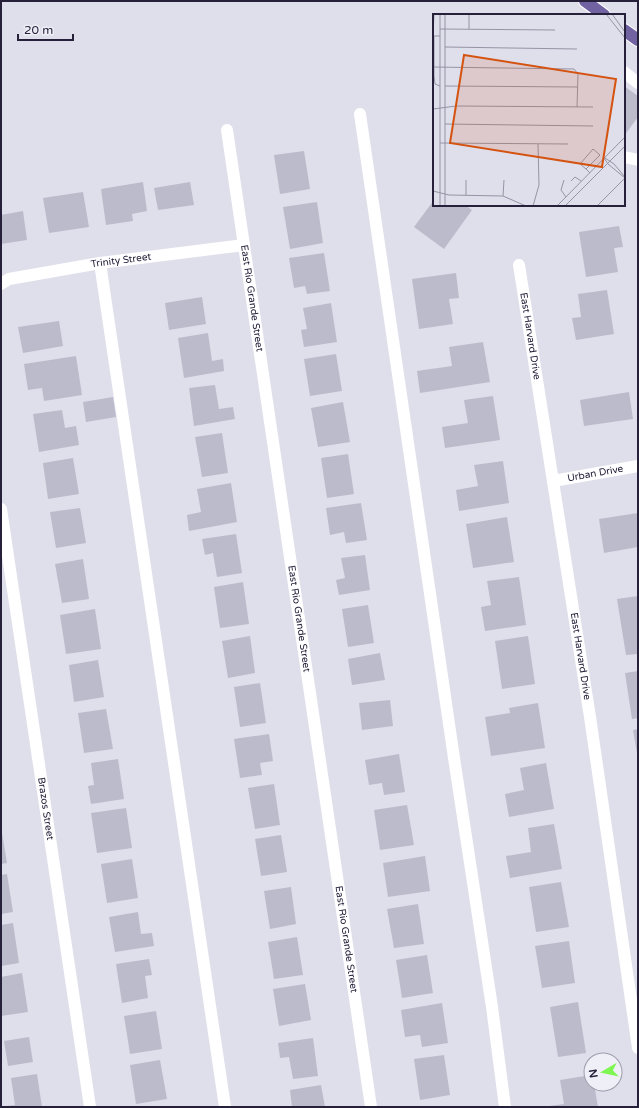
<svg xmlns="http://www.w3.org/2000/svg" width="639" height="1108" font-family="'Varela Round',sans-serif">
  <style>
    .building { fill: #bcbbcb }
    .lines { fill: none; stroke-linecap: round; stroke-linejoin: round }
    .major-casing { stroke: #fff; stroke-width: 14 }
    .minor { stroke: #fff; stroke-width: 12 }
    .major { stroke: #7162a2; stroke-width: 12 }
    .labels { text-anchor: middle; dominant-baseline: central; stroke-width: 3; stroke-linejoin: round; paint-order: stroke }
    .street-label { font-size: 10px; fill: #26203b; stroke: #efeff7 }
    .inset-road { fill: none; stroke: #9593a5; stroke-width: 1 }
    .view { fill: #d55311; fill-opacity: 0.15; stroke: #d55311; stroke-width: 2 }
    .inset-edge { fill: none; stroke: #26203b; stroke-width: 2 }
  </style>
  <rect width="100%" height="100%" fill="#dfdfeb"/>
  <path class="building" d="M624,86L638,96V117L624,136Z
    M304,151L310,189L280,194L274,155Z
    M143,182L147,211L132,214L133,221L106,225L101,189Z
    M190,182L194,205L158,210L154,188Z
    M83,192L89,227L49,233L43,198Z
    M434,200V205H465L472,210L444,249L414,227Z
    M317,202L323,243L290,249L283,207Z
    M23,211L27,240L1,244V215Z
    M619,226L623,247L614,248L618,272L586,277L579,232Z
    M324,253L330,291L307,294L305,286L294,288L289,258Z
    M456,273L459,298L449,299L453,324L419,329L412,279Z
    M607,290L614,334L576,340L572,318L581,317L578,294Z
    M202,297L206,324L169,330L165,303Z
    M331,303L337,342L304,347L301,330L307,329L303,308Z
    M59,321L63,346L23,353L18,327Z
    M208,333L212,361L223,359L224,371L184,378L178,338Z
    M483,342L490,382L420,393L417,371L452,366L449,347Z
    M336,354L342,391L310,396L304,359Z
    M76,356L82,395L44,401L42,388L28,390L24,364Z
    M215,385L219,409L233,407L235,419L194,426L189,388Z
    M629,392L633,419L584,426L580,400Z
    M493,396L500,440L445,448L442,427L468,423L464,400Z
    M113,397L116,417L86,422L83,402Z
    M343,402L350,442L318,447L311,408Z
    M62,410L65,428L76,426L79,445L39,452L33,414Z
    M222,433L228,473L202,477L195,437Z
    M348,454L354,494L327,498L321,458Z
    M73,458L79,494L48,499L43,463Z
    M503,461L509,503L459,511L456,490L478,486L474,465Z
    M231,483L237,522L189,531L187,515L201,512L197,489Z
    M361,503L367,540L346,543L344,532L330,535L326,508Z
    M80,508L86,543L56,548L50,512Z
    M638,513V547L604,553L599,519Z
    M507,517L514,562L473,568L466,524Z
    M236,534L242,573L217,577L213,553L205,555L202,539Z
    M365,555L370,590L339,595L336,580L345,578L341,558Z
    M83,559L89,599L62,603L55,564Z
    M519,577L526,625L485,631L481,607L491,605L487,581Z
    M243,582L249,624L220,628L214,587Z
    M638,596V654L626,655L617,599Z
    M368,605L374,643L348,647L342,609Z
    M95,609L101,649L66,654L60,615Z
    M250,636L255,673L228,678L222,641Z
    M528,636L535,684L502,689L495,641Z
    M380,653L385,680L352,685L348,659Z
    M98,660L104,697L74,702L69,665Z
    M638,671V718L632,719L625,673Z
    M260,683L266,723L240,727L234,687Z
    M390,700L393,726L362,730L359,703Z
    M538,703L545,748L491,756L485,717L510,713L509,708Z
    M106,709L113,749L84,753L78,713Z
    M638,729V753H637L633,730Z
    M269,734L273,761L260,763L262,775L240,778L234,739Z
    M399,754L405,792L384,795L382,783L369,785L365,760Z
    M118,759L124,799L91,804L88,786L94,785L91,763Z
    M546,763L554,809L509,817L505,794L524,790L520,768Z
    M274,784L280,825L255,829L248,788Z
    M407,805L414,845L380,850L374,810Z
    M126,808L132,848L97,853L91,813Z
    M554,824L562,869L510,878L506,856L531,852L528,828Z
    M1,833H2L7,863L1,864Z
    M281,835L287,872L261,876L255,839Z
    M425,856L430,891L388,897L383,863Z
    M132,859L138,898L107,903L101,864Z
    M7,874L13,912L1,914V875Z
    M561,882L569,927L536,932L529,887Z
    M291,887L296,924L270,929L264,891Z
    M418,904L424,944L394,948L387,909Z
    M138,912L141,934L152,933L154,946L115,952L109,917Z
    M13,923L19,963L1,966V925Z
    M297,937L303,975L274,979L268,942Z
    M569,941L575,983L542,988L535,946Z
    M427,955L433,993L402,998L396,960Z
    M149,959L152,975L145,976L148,998L122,1003L116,964Z
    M22,973L28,1012L1,1016V977Z
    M305,984L311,1020L279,1026L273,989Z
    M578,1002L586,1053L558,1057L550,1007Z
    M442,1003L448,1043L422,1047L420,1035L405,1037L401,1010Z
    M156,1011L162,1049L130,1054L124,1016Z
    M29,1037L33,1062L8,1066L4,1041Z
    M313,1038L318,1076L293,1079L289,1057L280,1058L278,1043Z
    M444,1055L450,1095L420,1100L414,1059Z
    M160,1060L167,1099L136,1104L130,1065Z
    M37,1074L42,1107H7V1106L15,1105L11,1078Z
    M591,1075V1084H594L598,1107H549V1106L564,1104L560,1080Z
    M321,1085L325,1107H292L290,1090Z"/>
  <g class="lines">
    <defs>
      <path id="major" d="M585,1L604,15
        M624,30L638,40"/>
    </defs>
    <use href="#major" class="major-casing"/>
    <g class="minor">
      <path d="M624,72L638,83"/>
      <path d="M360,114L454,758L492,1007L505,1107"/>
      <path id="s1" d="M227,130L371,1107"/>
      <path d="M624,157L638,160"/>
      <path d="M100,263L225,1107"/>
      <path id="s2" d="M519,265L590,717L638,1048"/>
      <path id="s3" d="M1,284L9,279L100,263L244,245"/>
      <path id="s4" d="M553,481L638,466"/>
      <path id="s5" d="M1,509L90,1107"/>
    </g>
    <use href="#major" class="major"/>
  </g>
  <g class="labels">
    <g class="street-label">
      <text stroke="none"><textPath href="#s3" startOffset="123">Trinity Street</textPath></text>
      <text stroke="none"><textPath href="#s1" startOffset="170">East Rio Grande Street</textPath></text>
      <text stroke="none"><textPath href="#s2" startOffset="72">East Harvard Drive</textPath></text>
      <text stroke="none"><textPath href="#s4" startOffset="43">Urban Drive</textPath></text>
      <text stroke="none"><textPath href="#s1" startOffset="494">East Rio Grande Street</textPath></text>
      <text stroke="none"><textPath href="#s2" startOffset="396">East Harvard Drive</textPath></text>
      <text stroke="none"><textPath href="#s5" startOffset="303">Brazos Street</textPath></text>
      <text stroke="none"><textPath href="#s1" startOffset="818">East Rio Grande Street</textPath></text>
    </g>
  </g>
  <g transform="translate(433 14)">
    <rect width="192" height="192" fill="#dfdfeb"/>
    <path class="inset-road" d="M7,0V192M12,0V192M173,0L192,24M179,0L192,18M7,15L122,16M36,15V0M0,22L1,0M12,33L144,35M0,53L141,55L145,60L144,93M7,72L2,70L1,62V22H7M12,72L145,73M0,95L23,92L160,93M12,110L160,112M7,129L135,130M171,144L175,150L192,164M172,144L181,150L192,163M153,155L167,141L160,135L147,150L153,155L157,159M131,166L128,176L133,183M138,167L142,163L148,167M0,177L16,181L70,182L93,192M33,181V166M70,182L71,166M100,192L106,171L105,130M124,192L192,123M132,192L192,132M164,192L192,164"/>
    <path class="view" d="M31,41L183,65L169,153L17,129Z"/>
    <rect width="192" height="192" class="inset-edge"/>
  </g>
  <rect width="639" height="1108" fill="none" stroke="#26203b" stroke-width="4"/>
  <g transform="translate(603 1072) rotate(261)"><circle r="19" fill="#efeff7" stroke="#9f9cac"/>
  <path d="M0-3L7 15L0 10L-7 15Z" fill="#7df652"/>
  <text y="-6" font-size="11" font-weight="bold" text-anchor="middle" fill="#26203b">N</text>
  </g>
  <path d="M18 34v6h55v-6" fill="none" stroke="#26203b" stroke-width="2"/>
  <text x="24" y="34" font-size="12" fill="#26203b" stroke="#efeff7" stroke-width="3" paint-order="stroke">20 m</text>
</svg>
